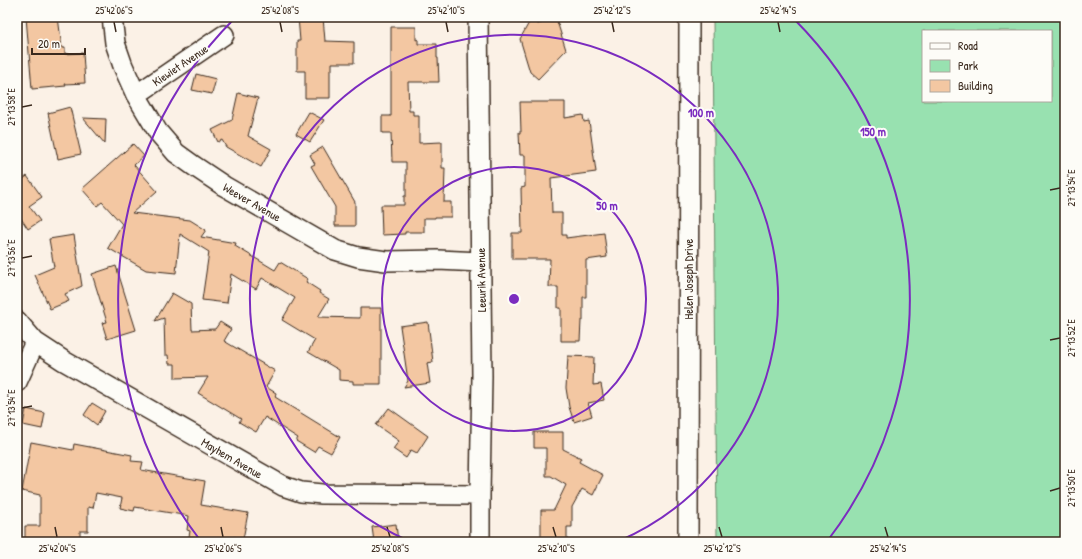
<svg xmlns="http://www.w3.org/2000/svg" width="1082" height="559" font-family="'Patrick Hand',sans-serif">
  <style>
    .green { fill: #98e1b0; stroke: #6a8667; fill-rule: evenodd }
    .building { fill: #f3c7a2; stroke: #3b2a1e }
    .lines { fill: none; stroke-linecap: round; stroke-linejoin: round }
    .minor-casing { stroke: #3b2a1e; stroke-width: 22 }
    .minor { stroke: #fdfcf7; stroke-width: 19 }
    .ticks { fill: none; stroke: #3b2a1e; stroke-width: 1.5 }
    .ring { fill: none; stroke: #7b2cbf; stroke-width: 2 }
    .labels { text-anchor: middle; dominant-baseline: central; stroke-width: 4; stroke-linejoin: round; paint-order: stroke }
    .street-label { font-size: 12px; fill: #3b2a1e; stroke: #fdfcf7 }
    .centre { fill: #7b2cbf; stroke: #fdfcf7; stroke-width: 2 }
    .ring-label { font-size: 12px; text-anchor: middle; font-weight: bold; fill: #7b2cbf; stroke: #fdfcf7; stroke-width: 4; stroke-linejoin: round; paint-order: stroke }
    .neatline { fill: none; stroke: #3b2a1e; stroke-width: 1.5 }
    .ticks-label { font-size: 10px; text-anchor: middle; fill: #3b2a1e }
  </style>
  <rect width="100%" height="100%" fill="#fbf1e6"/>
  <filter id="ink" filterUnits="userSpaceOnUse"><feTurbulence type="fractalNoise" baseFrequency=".025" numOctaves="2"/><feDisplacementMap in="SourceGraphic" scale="8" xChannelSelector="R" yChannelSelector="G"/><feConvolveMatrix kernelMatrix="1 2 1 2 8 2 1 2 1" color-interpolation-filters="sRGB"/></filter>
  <g filter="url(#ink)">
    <path class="green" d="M713,17H1065V542H717ZM923,31H1051V101H923Z"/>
    <path class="building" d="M26,17H58L62,48H65V54L83,53L85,83L65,84L66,86L32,89Z
      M298,17H323L325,41L354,42V63H332V70H330V98H305V71H297V41H300Z
      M556,18L566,50L538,79L530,72L520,39L531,19L538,24Z
      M391,27H416V40L418,39V44H437V58H438L439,82H408L409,111H413V115H419V143L442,142V168H445L444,202H451V217H435V218H424V232H405V234L382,235L381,205H404V196H406V162H392L391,133H382V116H391Z
      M196,74L216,79L212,94L192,90Z
      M238,93L258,98L248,136L271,149L261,167L226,147L222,140L218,142L212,130L232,120Z
      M520,102H565V118L583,115L584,122L589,121L596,172L551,178L552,213H562V235H566V238L604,233L607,257L586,260V297H583V321H581L580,341H561V308H558V287H549L550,259H512V233H522L521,188L525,187V155H520L519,132H521Z
      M70,107L81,154L58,159L48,113Z
      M309,112L324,120L310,142L296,134Z
      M83,118L106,119L105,144Z
      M133,144L144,156L134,165L157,191L132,213L190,220L206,230L201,237L236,243L235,246L275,270L280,262L308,279L306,282L320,291L319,293L329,299L318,317L360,318V308H381V384H353V381L339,380V370L308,352L315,340L282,320L295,298L262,278L256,289L231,274L227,303L202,300L209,252L180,234L176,273L146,270L108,248L122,224L102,202L97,206L82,189Z
      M323,147L355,202V226H335V207L311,166L315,164L310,155Z
      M27,176L42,197L29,206L40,221L28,229L18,214L17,215V184Z
      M74,235L82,286L65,294L69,301L50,309L35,275L54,267L49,239Z
      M116,266L136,330L107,339L102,323L107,322L92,274Z
      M172,293L191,304L192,330L215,329L220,322L231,329L224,341L275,371L266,387L276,393L275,397L340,437L331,453L318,446L314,452L296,441L298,438L265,417L256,432L239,422L241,419L198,393L208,377L175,378V364H169L168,355H165L164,318L155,321Z
      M428,322L433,362L427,363L430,383L404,387L408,381L400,326Z
      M568,356L594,357L593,385L601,384L604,400L588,403L592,416L574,422L569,407L566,388Z
      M92,403L105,411L97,425L84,415Z
      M389,408L428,436L417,453L411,450L406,458L393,449L399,441L376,425Z
      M26,409L45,413L42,429L23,425Z
      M534,432H563V449L581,458L579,462L603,475L593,495L582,489L572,507V527H567V542H541V510H554L566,485L551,476H546V448H534Z
      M31,442L73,450L74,444L132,455L131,461L143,462L141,470L205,481L201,505L248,513L243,539L234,537V539L226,538V542H188L190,531L187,530L189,516L135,507L134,511L120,508L122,498L96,493L93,508L88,507V531H80V542H25V526H40V495L22,491Z
      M396,524L398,542H374L372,527Z"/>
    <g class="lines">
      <defs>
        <path id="minor" d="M112,17L115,43L123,66L136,95L158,132L176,153L194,166L224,186L335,250L358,257L386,261L438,260L481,262
          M478,17L482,376L480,495V542
          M136,95L224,35
          M17,321L35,342L64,361L283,486L301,492L322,494L480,495
          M17,382L35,342
          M688,542L689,17"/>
      </defs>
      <use href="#minor" class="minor-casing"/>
      <use href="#minor" class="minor"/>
    </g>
  </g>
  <path class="ticks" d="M114,22L116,32M280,22L282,32M446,22L448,32M612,22L614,32M778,22L780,32M22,107L32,105M1050,190L1060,188M22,258L32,256M1050,340L1060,338M22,408L32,406M1050,491L1060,488M55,527L57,537M221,527L223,537M387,527L390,537M553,527L556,537M719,527L722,537M885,527L888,537"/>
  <g class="ring">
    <circle cx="514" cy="299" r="132"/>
    <path d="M409 541A264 264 0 1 1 619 541"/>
    <path d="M200 540A396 396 0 0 1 234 19M794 19A396 396 0 0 1 828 540"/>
  </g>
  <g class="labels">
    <g class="street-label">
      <text transform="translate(180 65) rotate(-34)">Kiewiet Avenue</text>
      <text transform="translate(252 202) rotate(30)">Weever Avenue</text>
      <text transform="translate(688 279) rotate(-90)">Helen Joseph Drive</text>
      <text transform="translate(481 280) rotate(-91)">Leeurik Avenue</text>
      <text transform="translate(232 458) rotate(30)">Mayhem Avenue</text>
    </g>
  </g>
  <circle cx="514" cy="299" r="6" class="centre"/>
  <g class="ring-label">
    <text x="701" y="117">100 m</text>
    <text x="873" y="136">150 m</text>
    <text x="607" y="210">50 m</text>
  </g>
  <rect width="1082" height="559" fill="none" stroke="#fdfcf7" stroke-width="44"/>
  <rect x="922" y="30" width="130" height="72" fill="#fdfcf7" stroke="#afa8a0"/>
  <rect x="930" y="43" width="20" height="6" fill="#fdfcf7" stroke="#afa8a0"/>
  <text x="958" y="50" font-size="12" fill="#3b2a1e">Road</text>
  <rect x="930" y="60" width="20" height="12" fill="#98e1b0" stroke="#afa8a0"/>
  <text x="958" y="70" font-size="12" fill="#3b2a1e">Park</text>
  <rect x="930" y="80" width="20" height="12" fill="#f3c7a2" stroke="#afa8a0"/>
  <text x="958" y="90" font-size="12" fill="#3b2a1e">Building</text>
  <path d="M32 48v6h53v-6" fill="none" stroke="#3b2a1e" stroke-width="2"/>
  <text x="38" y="48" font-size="12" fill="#3b2a1e" stroke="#fdfcf7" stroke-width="3" paint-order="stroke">20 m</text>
  <rect x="22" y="22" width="1038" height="515" class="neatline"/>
  <g class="ticks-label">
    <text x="114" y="14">25°42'06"S</text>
    <text x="280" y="14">25°42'08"S</text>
    <text x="446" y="14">25°42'10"S</text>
    <text x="612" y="14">25°42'12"S</text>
    <text x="778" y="14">25°42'14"S</text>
    <text transform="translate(11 107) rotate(-90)" y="4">27°13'58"E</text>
    <text transform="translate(1071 188) rotate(-90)" y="4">27°13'54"E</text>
    <text transform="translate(11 258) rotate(-90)" y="4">27°13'56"E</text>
    <text transform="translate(1071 338) rotate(-90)" y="4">27°13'52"E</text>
    <text transform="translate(11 408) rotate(-90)" y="4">27°13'54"E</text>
    <text transform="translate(1071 488) rotate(-90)" y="4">27°13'50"E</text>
    <text x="57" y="552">25°42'04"S</text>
    <text x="223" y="552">25°42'06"S</text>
    <text x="390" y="552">25°42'08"S</text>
    <text x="556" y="552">25°42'10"S</text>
    <text x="722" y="552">25°42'12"S</text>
    <text x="888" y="552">25°42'14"S</text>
  </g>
</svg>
